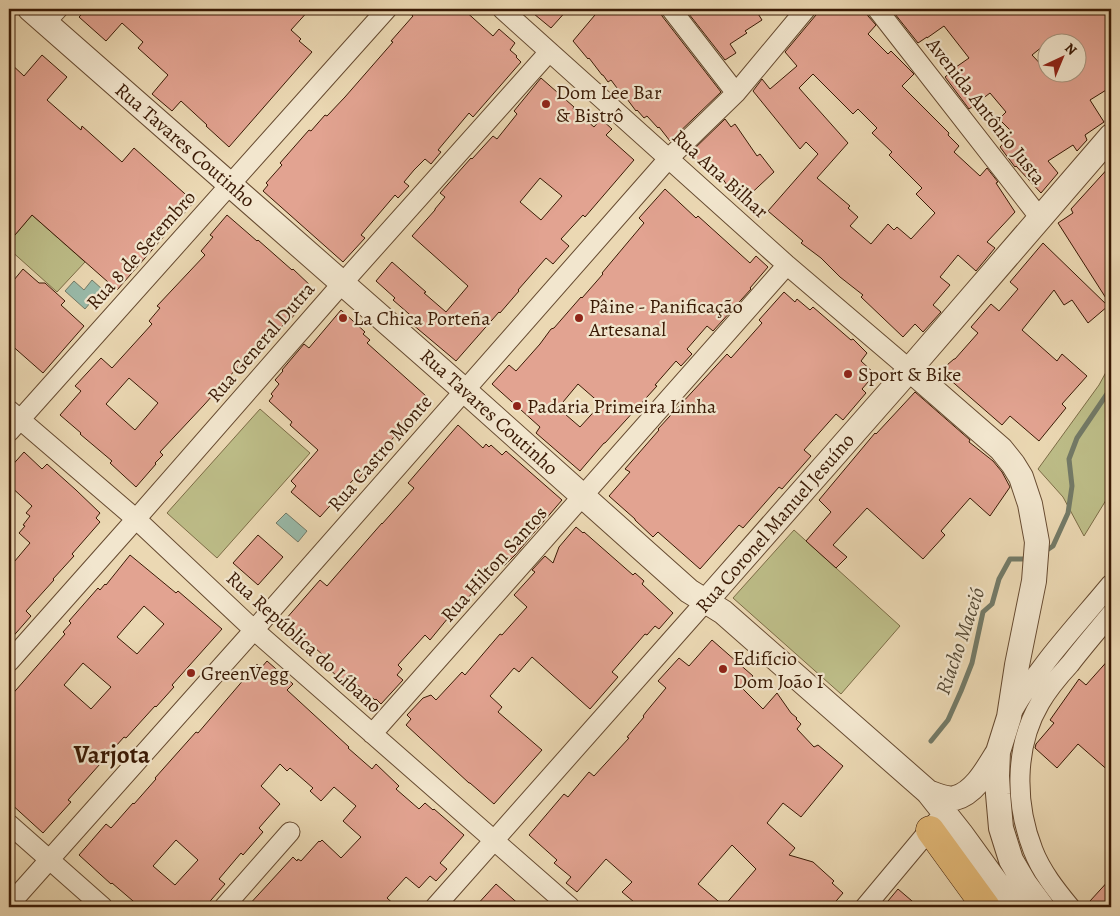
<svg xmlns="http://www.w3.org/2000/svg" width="1120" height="916" viewBox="0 0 1120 916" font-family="Alegreya,serif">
	<rect width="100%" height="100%" fill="#ebd8b3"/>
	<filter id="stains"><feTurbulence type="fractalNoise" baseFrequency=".004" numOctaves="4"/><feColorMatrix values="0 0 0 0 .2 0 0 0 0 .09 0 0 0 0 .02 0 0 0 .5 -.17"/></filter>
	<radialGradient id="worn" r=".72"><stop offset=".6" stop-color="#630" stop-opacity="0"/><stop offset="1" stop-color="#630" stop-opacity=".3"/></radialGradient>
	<path fill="#bdbd88" stroke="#7c6c46" d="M32 215 85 262 57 292 9 249V242Z
		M1111 363V492L1084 536 1063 497 1038 469 1099 385Z
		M260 409 310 453 217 558 167 513Z
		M794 530 900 626 841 694 733 598Z"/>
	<path fill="#99baa9" stroke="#737a67" d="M92 280 102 289 85 309 65 291 74 281 84 290Z
		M286 513 307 531 298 542 276 523Z"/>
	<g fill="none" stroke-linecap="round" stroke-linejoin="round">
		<path stroke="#737a67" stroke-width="5" d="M1044 552 1053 546 1068 513 1072 486 1069 459 1077 438 1111 388
			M931 741 948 720 961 691 972 663 983 612 992 604 999 579 1010 559H1031"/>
	</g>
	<path fill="#e2a391" stroke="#3a1a05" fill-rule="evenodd" d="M87 9H310L291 30 301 39 299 41 312 52 229 147 206 126 207 125 181 101 172 111 152 94 168 75 138 48 143 42 122 23 106 41 79 17Z
		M405 9H463L493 36 499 29 515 43 510 50 517 56 516 57 521 62 473 117 469 113 438 150 441 152 431 164 425 159 414 170 404 182 409 186 398 198 395 195 361 235 365 238 343 262 263 191 268 185 266 183 282 165 280 163 309 130 311 131 325 115 327 116 345 97 393 42 391 41 413 16Z
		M528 9H568L551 28Z
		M600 9H660L662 16 721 92 670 141 659 127 658 128 647 116 644 118 637 110 636 111 621 91 620 92 611 80 608 82 603 75H602L589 58 588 59 573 41Z
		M685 9H755L762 20 745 31 747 33 730 44 736 53 725 60Z
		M821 9H866L868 16 876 25 868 34 888 54 891 51 914 74 902 86 949 133 948 135 959 146 954 152 980 176 987 168 998 182 996 183 1015 212 987 242 995 248 976 271 958 255 940 277 950 285 933 305 941 312 923 332 915 324 903 337 861 297 863 295 840 277 821 258 801 243 803 241 768 211 818 154 806 142 800 149 753 91 762 79 770 89 797 66 785 52ZM813 74 853 114 858 109 877 128 872 133 892 152 889 155 922 188 916 194 935 213 911 239 897 227 894 230 888 224 871 244 850 226 858 217 848 208 850 206 817 178 848 143 799 88Z
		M891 9H1111V87L1090 100 1104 122 1085 135 1087 140 1077 151 1073 145 1048 161 1058 173 1041 193 1016 166 1015 167 1000 147 1013 133 999 119 1006 112 990 93 969 109 945 77 950 73 949 72 969 58 944 26 927 38V37L918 43ZM1048 42H1078V72H1048L1032 55Z
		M42 55 67 77 47 100 81 130 82 126 122 162 134 148 194 202 117 290 32 215 9 242V62L24 76Z
		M541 78 574 107 573 109 594 127 601 119 612 129 606 135 634 160 585 217 583 215 561 239 569 246 553 264 546 258 518 290 519 291 500 313 499 312 456 361 412 324 416 320 393 300 395 298 376 281 392 262 426 292 424 293 446 312 468 286 412 236 435 210V209L445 197 440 193 471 158 472 159 493 136 497 139 517 114 514 111ZM540 178 562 196 541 220 520 202Z
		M725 119 731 127 735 124 757 156 760 154 774 172 743 201 729 188 709 159 701 165 691 152Z
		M1111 165V306L1058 223 1073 213 1071 209Z
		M665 189 696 218 698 216 750 263 756 256 768 267 750 288 751 289 713 331 707 326 687 349 692 354 681 366 676 361 655 385 657 386 605 443H604L580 471 536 433 540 427 492 384 509 365 516 371 540 344 551 329 554 328 581 297 582 298 603 274 602 273 644 223 639 218ZM578 384 601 404 580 427 558 408Z
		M227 215 257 241 258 240 292 270 293 269 313 288 297 306 300 308 285 326 283 325 271 339 268 337 248 361 245 359 204 405 160 452 163 455 155 463 156 464 136 487 110 463 112 461 80 434 81 433 60 415 81 391 75 386 101 358 112 368 152 324 149 321 160 308 157 306 205 255 201 251 213 237 210 235ZM129 378 158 403 135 430 106 404Z
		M1043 243 1108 306 1088 323 1072 300 1064 305 1054 290 1022 330 1057 361 1062 354 1087 376 1062 404 1066 408 1039 441 1010 416 1002 425 940 371 954 359H955L978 333 971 327 991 304 999 311 1018 289 1010 282Z
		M23 269 39 283H45L65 301 61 305 84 326 43 373 9 343V286Z
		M784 292 795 302 797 299 810 310 813 307 851 340 853 339 867 353 861 361 875 374 862 389 866 393 843 420 836 414 804 450 811 456 782 489 779 487 743 528 739 525 700 569 658 532 653 537 635 520V519L609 496 630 472 625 469 659 430 658 429 727 354 731 358 762 323 759 320Z
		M341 310 365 332 363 334 370 340 367 343 426 396 418 405 420 407 355 482 353 480 320 517 291 492 296 486 291 481 318 450 290 425 292 422 269 401 273 396 271 394 279 384 275 380 283 371 282 370 304 344 309 348Z
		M915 392 970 440 969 442 993 461 1002 472 1010 487 990 516 970 498 941 531 945 535 923 559 867 508 833 545 847 557 836 568 806 541 831 512 819 500 875 433 876 434Z
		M458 425 483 448 486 444 489 447 491 445 502 455 506 451 562 500 515 555 504 566 499 562 449 620 448 618 430 640 425 635 398 665 402 669 397 675 403 680 381 704 376 699 375 700 356 684 351 689 327 667 331 662 307 641 303 646 286 630 291 625 285 620 320 580 327 586 382 523V524L414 488 408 483Z
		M24 452 42 469 47 464 76 490 100 513 96 518 100 522 72 554 74 556 53 579 54 580 26 611 31 616 9 641V568L30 543 19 533 25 526 23 525 30 516 26 513 32 506 9 485V469Z
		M576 527 583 533 584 532 633 575 635 573 644 581 642 584 673 613 659 629 655 626 647 635 645 634 612 672 618 677 590 709 532 657 519 672 514 668 490 696 502 707 498 712 542 750 494 804 470 783H469L406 725 411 719 407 715 423 698 431 695 436 700 462 672 465 675 500 634 502 635 527 607 514 595 535 572 532 570 545 556 553 563 559 547Z
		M258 535 283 557 258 585 233 563Z
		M130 555 176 593 178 591 222 629 172 685 174 687 156 707 155 706 126 738 124 737 68 800 71 802 43 833 9 802V698L65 634 63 632 71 623 69 621 98 588 100 590 105 584 106 585ZM144 606 164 624 137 654 117 637ZM83 663 111 687 91 709 64 685Z
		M712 640 753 676 742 688 763 709 777 693 791 713 797 718 796 719 801 724 797 729 814 747 818 745 843 766 801 817 783 803 767 823 795 848 789 855 813 862 834 881 832 883 843 893 831 907H640L622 892 632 882 606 859 577 892 566 883 571 877 554 863 557 860 529 835 564 794 568 797 589 772 594 776 629 738 627 737 644 717 643 716 646 712 666 688 658 681 679 658 689 666ZM732 845 756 869 724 906 698 884Z
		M1111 657V773L1078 744 1057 768 1035 748 1036 744 1054 723 1050 720 1079 679 1086 685Z
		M267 661 293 684 287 690 349 747 348 748 372 769 376 764 399 786 396 789 419 809 425 803 433 810 434 809 464 835 440 863 447 869 436 881 430 876 419 888 406 877 387 898 397 907H247L293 857 297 861 298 859 301 861 319 841 320 842 322 840 341 858 361 837 343 821 356 806 334 787 321 801 310 791 313 788 290 768 287 771 280 764 261 786 280 804 259 828 263 832 243 855 241 853 219 879 225 884 205 907H140L112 883 111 884 79 855 106 824 111 828 133 803 134 804 156 779 155 778 196 732 198 733 257 664 261 668ZM176 840 198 860 175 885 153 866Z
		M1111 878V907H1098L1090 901Z
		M496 884 522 907H475Z
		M898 889 919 907H883Z"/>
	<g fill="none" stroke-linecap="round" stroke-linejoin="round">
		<defs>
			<path id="service" d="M49 25 64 9"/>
			<path id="minor" d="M502 9 787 265 909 369
				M671 9 736 93
				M877 9 1040 218
				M9 410 136 519 254 630 570 907
				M9 432 387 9
				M9 662 136 519 332 295 549 52
				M1012 712C1039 665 1077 625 1111 584
				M372 734 787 265
				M9 824 103 907
				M9 905 254 630 669 158 736 93 806 9
				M224 907 290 832
				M435 907 706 601
				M865 907 936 822
				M1070 907C1056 890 1041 871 1033 850 1015 804 1014 747 1040 703 1048 689 1059 676 1070 664 1083 647 1097 631 1111 614"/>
			<path id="tertiary" d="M30 9 464 390 689 591 723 612 928 792 962 835 1014 907
				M909 369 1001 449 1013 464 1021 477 1030 504 1037 542 1034 581 1017 665 1009 717 998 752 997 776 998 794 1001 828 1011 860 1025 884 1042 907
				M706 601 903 377 1111 136
				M928 792C936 795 946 800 955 798 975 793 988 768 998 752"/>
			<path id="trunk" d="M930 830 986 907"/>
		</defs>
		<use href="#service" stroke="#664a30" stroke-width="12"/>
		<use href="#minor" stroke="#664a30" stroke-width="21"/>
		<use href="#tertiary" stroke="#664a30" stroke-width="26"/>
		<use href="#trunk" stroke="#3a1a05" stroke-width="29"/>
		<use href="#service" stroke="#f2e6ce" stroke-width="10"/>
		<use href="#minor" stroke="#f2e6ce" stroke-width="19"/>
		<use href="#tertiary" stroke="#f2e6ce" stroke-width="24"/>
		<use href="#trunk" stroke="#e6bc7a" stroke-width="28"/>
	</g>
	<g fill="#8f2418" stroke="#f2e6ce" stroke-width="2">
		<circle cx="546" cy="104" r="5"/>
		<circle cx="343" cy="318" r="5"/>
		<circle cx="579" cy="318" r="5"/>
		<circle cx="848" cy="374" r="5"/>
		<circle cx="517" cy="406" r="5"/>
		<circle cx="723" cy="669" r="5"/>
		<circle cx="191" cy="673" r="5"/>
	</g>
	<g text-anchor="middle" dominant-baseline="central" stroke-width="4.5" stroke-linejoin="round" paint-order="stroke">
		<g font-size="20" fill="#3a1a05" stroke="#f2e6ce" text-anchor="start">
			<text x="556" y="92">Dom Lee Bar<tspan x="556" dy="23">&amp; Bistrô</tspan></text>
			<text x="589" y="306">Pâine - Panificação<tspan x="589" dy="23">Artesanal</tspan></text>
			<text x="353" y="318">La Chica Porteña</text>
			<text x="858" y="374">Sport &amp; Bike</text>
			<text x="527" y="406">Padaria Primeira Linha</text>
			<text x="733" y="658">Edifício<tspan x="733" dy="23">Dom João I</tspan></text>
			<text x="201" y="673">GreenVegg</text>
		</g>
		<g font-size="20" fill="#3a1a05" stroke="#f2e6ce">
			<text transform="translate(986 111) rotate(52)">Avenida Antônio Justa</text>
			<text transform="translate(185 145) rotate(41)">Rua Tavares Coutinho</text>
			<text transform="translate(720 174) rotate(42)">Rua Ana Bilhar</text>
			<text transform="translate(141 250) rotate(-48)">Rua 8 de Setembro</text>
			<text transform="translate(261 342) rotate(-49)">Rua General Dutra</text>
			<text transform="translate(489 412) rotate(42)">Rua Tavares Coutinho</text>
			<text transform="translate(380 453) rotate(-49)">Rua Castro Monte</text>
			<text transform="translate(775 523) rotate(-49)">Rua Coronel Manuel Jesuíno</text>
			<text transform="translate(494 564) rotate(-48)">Rua Hilton Santos</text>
			<text transform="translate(304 642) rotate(42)">Rua República do Líbano</text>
		</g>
		<g font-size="21" font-style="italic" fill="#564a36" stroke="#f2e6ce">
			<text transform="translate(960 641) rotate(-71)">Riacho Maceió</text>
		</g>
		<g font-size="25" font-weight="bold" fill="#3a1a05" stroke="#f2e6ce">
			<text x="112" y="755">Varjota</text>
		</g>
	</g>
	<rect width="1120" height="916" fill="none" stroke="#ebd8b3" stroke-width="30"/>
	<rect x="10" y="10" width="1100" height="896" fill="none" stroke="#3a1a05" stroke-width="2.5"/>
	<rect x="15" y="15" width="1090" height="886" fill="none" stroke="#3a1a05"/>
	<g transform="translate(1062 58) rotate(44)"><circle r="24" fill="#f2e6ce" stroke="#a8947e"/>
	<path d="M0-4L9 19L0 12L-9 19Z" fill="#8f2418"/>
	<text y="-8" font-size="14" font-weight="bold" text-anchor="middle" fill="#3a1a05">N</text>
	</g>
	<rect width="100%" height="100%" filter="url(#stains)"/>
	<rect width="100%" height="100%" fill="url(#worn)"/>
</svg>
